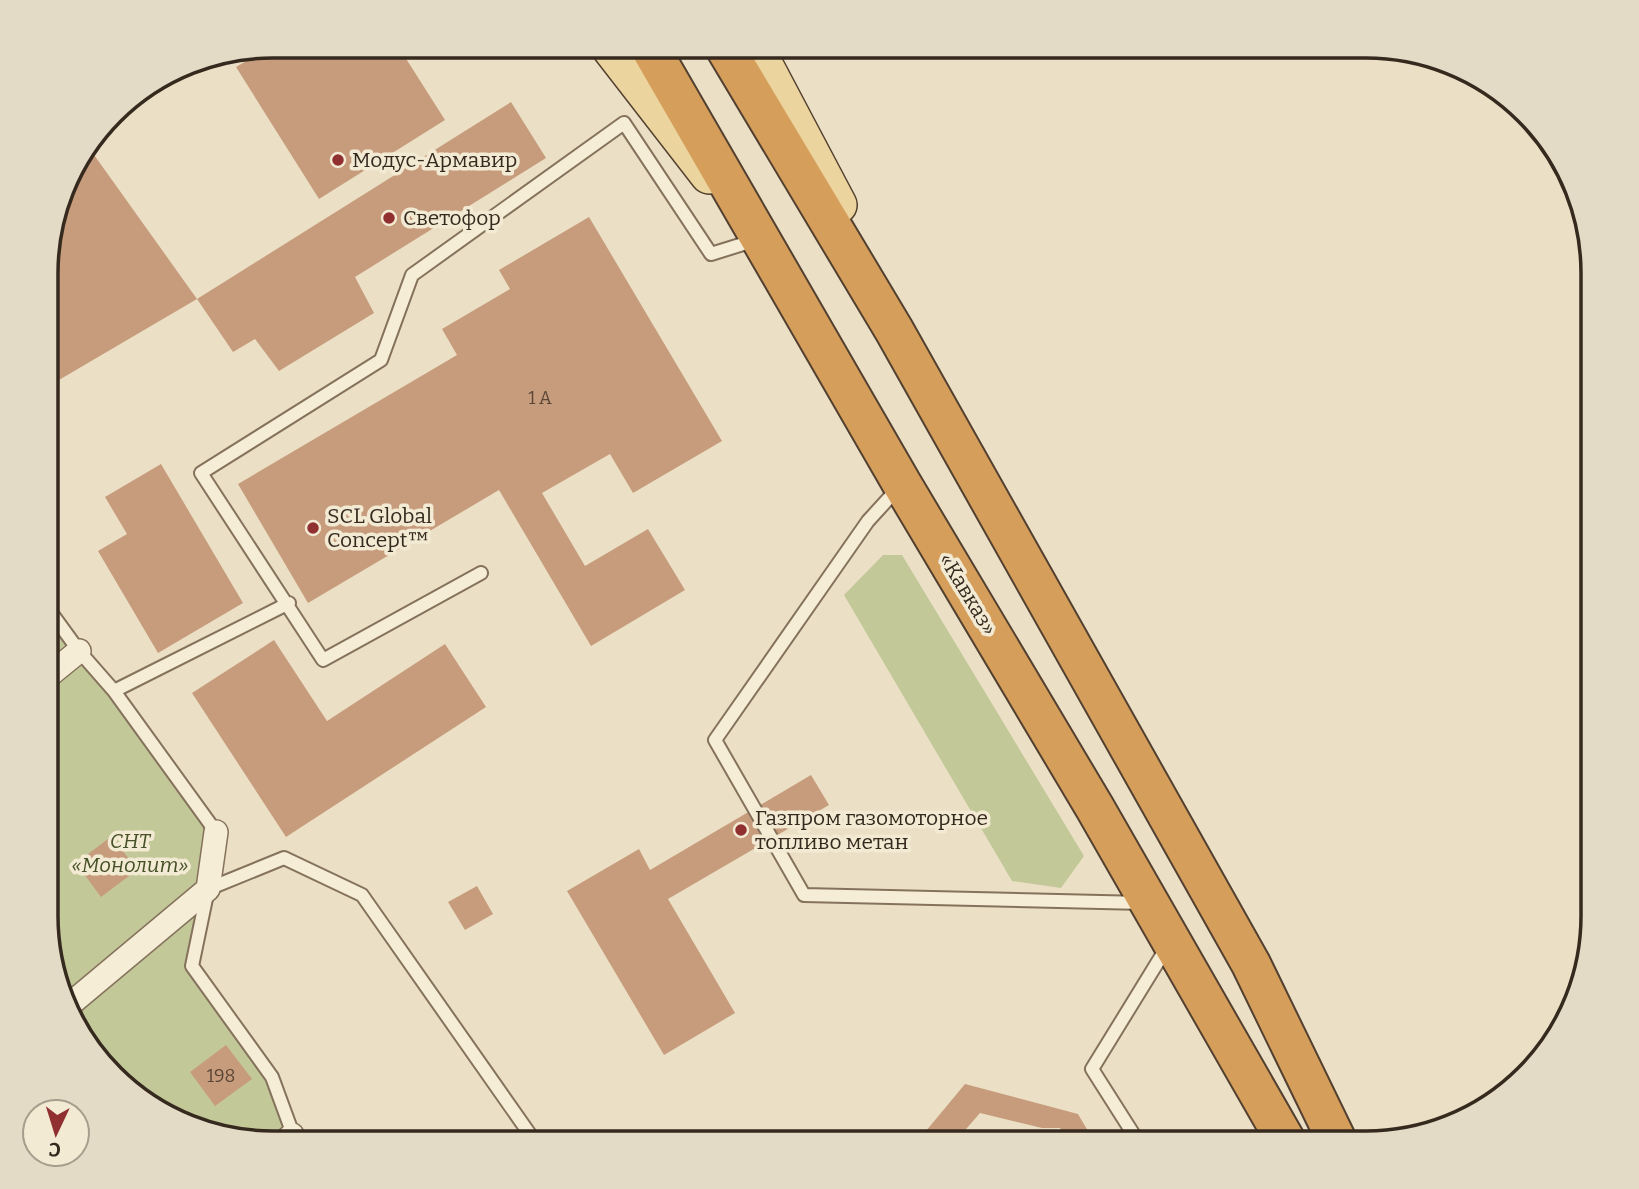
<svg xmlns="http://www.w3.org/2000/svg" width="1639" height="1189" viewBox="0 0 1639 1189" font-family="Bitter,serif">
	<rect width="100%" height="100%" fill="#ebe0c5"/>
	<path fill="#c3c899" d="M883 555H902L1084 856 1061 888 1012 881 844 595Z
		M47 607 216 832 192 966 272 1077 298 1143H258L186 1126 134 1096 76 1030 47 946Z"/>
	<path fill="#c79c7d" d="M272 46H398L445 120 319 199 236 67Z
		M511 102 546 158 355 277 374 313 279 371 255 339 233 352 197 299Z
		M87 145 197 299 47 387 48 242 76 159Z
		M589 217 722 441 633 493 610 454 542 493 585 566 648 529 685 590 591 646 499 490 308 603 238 484 457 355 442 329 510 289 499 270Z
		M161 464 243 603 158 653 98 551 127 534 105 497Z
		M274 640 327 721 445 644 486 707 286 837 192 693Z
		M811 775 829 805 668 899 735 1013 664 1055 567 891 639 849 650 870Z
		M112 836 137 870 101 897 76 863Z
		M477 886 493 914 465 930 448 902Z
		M226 1045 252 1079 215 1106 190 1072Z
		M965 1084 1078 1114 1095 1143H1069L1060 1128H1042L980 1113 954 1143H916Z"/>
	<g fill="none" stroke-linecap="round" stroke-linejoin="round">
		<defs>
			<path id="lane" d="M900 486 868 521 715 740 804 895 1143 903
				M481 573 323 660 201 473 381 360 412 275 624 123 711 254 756 240
				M47 607 79 651 114 691 216 832
				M114 691 289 603
				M294 1137 272 1077 192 966 208 889 284 858 362 895 536 1143
				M1139 1143 1092 1069 1167 947"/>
			<path id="street" d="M47 677 79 651
				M68 1006 208 889 216 832
				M283 1143 292 1135"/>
			<path id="primary" d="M609 46 709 175
				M754 46 838 205"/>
			<path id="highway" d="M649 46 902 484 1095 808 1287 1143
				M724 46 894 330 1251 964 1338 1143"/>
		</defs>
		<use href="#lane" stroke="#85725c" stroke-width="16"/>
		<use href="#street" stroke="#85725c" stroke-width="26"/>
		<use href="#primary" stroke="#534030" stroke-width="40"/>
		<use href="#highway" stroke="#534030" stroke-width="42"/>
		<use href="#lane" stroke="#f6edd7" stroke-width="12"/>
		<use href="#street" stroke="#f6edd7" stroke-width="23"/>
		<use href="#primary" stroke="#ecd49f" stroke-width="37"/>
		<use href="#highway" stroke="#d59f5b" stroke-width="38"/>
	</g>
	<g fill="#903031" stroke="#f3ead4" stroke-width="2.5">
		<circle cx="338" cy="160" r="7"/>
		<circle cx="389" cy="218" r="7"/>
		<circle cx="313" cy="528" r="7"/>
		<circle cx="741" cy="830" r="7"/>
	</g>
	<g text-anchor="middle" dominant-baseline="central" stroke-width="7" stroke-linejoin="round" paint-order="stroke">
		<g font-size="18" fill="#5a4636">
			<text x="540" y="398">1 А</text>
			<text x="221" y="1076">198</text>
		</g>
		<g font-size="21" fill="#362a1f" stroke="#f3ead4" text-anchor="start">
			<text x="352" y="160">Модус-Армавир</text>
			<text x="403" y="218">Светофор</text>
			<text x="327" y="516">SCL Global<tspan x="327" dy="24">Concept™</tspan></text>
			<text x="755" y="818">Газпром газомоторное<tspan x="755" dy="24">топливо метан</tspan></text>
		</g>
		<g font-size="21" fill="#362a1f" stroke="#f3ead4">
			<text transform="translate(968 594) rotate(59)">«Кавказ»</text>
		</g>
		<g font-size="21" font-style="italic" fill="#465127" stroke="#f3ead4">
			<text x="130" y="841">СНТ<tspan x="130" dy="24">«Монолит»</tspan></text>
		</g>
	</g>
	<path d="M0 0H1639V1189H0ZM273 58H1366A215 215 0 0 1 1581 273V916A215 215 0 0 1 1366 1131H273A215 215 0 0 1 58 916V273A215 215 0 0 1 273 58Z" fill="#e4dbc6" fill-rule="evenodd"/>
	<path fill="none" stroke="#362a1f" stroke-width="3.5" d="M273 58H1366A215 215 0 0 1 1581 273V916A215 215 0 0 1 1366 1131H273A215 215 0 0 1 58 916V273A215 215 0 0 1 273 58Z"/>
	<g transform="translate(56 1133) rotate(184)"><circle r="33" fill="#f3ead4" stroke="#a79d8c" stroke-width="2"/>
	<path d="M0-5L12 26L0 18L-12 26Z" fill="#903031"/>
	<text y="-10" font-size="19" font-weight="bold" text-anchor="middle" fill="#362a1f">С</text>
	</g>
</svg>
